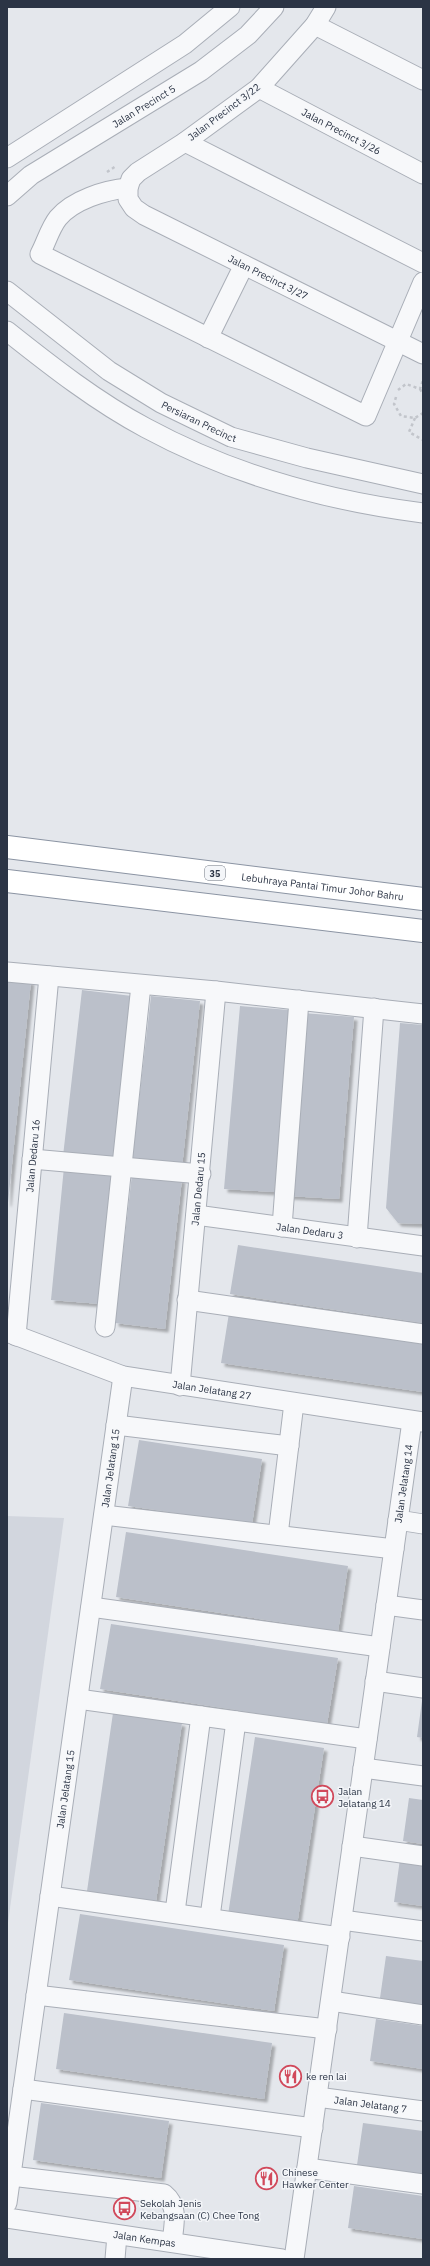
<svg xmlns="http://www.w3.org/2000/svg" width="430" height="2266" viewBox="0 0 430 2266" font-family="'IBM Plex Sans',sans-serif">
	<defs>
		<filter id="shadow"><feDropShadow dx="3.5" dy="3.5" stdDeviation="1" flood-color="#0004"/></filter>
	</defs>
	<rect width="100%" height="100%" fill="#e4e7ec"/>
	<path fill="#d2d6de" d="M7 1516 64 1518 7 1930Z"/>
	<path fill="#bbc0ca" filter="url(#shadow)" d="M7 979 31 981 8 1203H7Z
		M82 990 132 996 113 1162 63 1156Z
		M151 996 200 1001 182 1167 132 1162Z
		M240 1006 289 1010 274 1192 224 1189Z
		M303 1013 354 1017 339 1199 288 1196Z
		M400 1023 423 1025V1224L398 1223 386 1208Z
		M64 1167 114 1172 101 1304 51 1300Z
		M132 1174 182 1179 165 1329 115 1323Z
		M238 1245 423 1273V1323L230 1294Z
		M229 1313 423 1342V1392L221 1363Z
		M139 1440 262 1459 252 1524 128 1506Z
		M126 1532 348 1566 338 1631 116 1597Z
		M111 1624 338 1658 327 1724 100 1689Z
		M422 1701H423V1738L417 1737Z
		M113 1713 182 1723 156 1901 87 1891Z
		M255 1737 324 1748 297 1925 228 1915Z
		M409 1798 423 1800V1844L403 1841Z
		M400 1859 423 1863V1906L394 1902Z
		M80 1914 284 1945 274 2011 69 1980Z
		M386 1956 423 1961V2005L380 1998Z
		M64 2013 272 2043 264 2099 56 2069Z
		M376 2019 423 2026V2069L370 2061Z
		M41 2103 169 2121 161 2178 33 2160Z
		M363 2123 423 2131V2175L357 2165Z
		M354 2186 423 2196V2239L348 2228Z"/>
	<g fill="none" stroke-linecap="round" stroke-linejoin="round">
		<defs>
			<g id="minor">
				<path id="s1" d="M326 7 315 25 259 88 185 142 138 172 131 179 128 188V199L134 208 144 215 423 354"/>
				<path d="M315 25 423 80"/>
				<path id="s2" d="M259 88 423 174"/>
				<path d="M185 142 423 263"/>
				<path d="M7 158 185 44 230 7"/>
				<path d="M128 188C105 190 73 200 58 218 50 228 46 243 40 254L366 416 423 282"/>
				<path id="s3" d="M7 196 31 175 201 71 248 35 274 7"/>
				<path id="s4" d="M7 291 109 371 161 403 231 437 307 458 423 484"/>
				<path d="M7 331C51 366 97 402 146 428 231 474 328 501 423 513"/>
				<path d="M208 338 244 265"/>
				<path d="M7 972 216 991 423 1014"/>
				<path d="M32 1159 201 1174"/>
				<path id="s5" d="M196 1215 423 1246"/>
				<path d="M282 1227 299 1000"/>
				<path d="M357 1238 374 1008"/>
				<path d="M187 1300 423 1334"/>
				<path d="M105 1327 141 985"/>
				<path id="s6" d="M7 1332 123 1376 423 1422"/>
				<path id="s7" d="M16 1336 49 976"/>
				<path id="s8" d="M180 1386 216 991"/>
				<path d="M116 1425 289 1446"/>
				<path d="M104 1515 394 1549"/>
				<path d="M398 1520 423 1524"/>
				<path d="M278 1535 294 1403"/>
				<path d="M386 1605 423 1610"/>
				<path d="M91 1607 380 1647"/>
				<path d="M375 1681 423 1688"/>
				<path d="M78 1699 367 1739"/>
				<path d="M363 1768 423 1776"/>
				<path d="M352 1846 423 1856"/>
				<path d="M50 1896 340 1937"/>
				<path d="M175 1912 201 1716"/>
				<path d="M210 1917 236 1721"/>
				<path d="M342 1920 423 1931"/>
				<path d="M36 1995 327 2029"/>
				<path d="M331 2001 423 2015"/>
				<path d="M23 2089 313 2128"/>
				<path id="s9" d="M317 2097 423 2111"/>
				<path d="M307 2168 423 2184"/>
				<path d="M11 2176 164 2194C179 2206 174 2224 172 2242"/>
				<path id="s10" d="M7 2203 123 1376"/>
				<path id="s11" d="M7 2218 282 2259"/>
				<path d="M115 2259 117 2235"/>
				<path id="s12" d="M294 2259 412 1421"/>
			</g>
			<g id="highway">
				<path id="s13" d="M7 847 423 899"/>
				<path d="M7 881 423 931"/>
			</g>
		</defs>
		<use href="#minor" stroke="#a9aeb7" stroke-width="21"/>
		<use href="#highway" stroke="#8b94a3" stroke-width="24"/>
		<path stroke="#c2c5cb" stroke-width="2.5" stroke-dasharray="3 3" stroke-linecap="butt" d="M107 172 116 166
			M420 389 423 394
			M398 390 406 384 420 389 423 380
			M396 397 394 404 401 416 415 418 423 413
			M415 418 409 432 423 440"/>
		<use href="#minor" stroke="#f7f8fa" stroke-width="19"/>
		<use href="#highway" stroke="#fff" stroke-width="22"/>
	</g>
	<defs>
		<symbol id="bus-ring" viewBox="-11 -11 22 22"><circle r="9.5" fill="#f4f6f9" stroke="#d1495b" stroke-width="1.5"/><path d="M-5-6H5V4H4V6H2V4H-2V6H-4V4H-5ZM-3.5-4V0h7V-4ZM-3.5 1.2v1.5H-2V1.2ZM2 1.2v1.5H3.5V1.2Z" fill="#d1495b"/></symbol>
		<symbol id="restaurant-ring" viewBox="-11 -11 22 22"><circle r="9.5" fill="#f4f6f9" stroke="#d1495b" stroke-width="1.5"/><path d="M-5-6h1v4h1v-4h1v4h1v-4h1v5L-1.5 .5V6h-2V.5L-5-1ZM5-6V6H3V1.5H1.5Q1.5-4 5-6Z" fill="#d1495b"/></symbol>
	</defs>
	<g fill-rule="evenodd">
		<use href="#bus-ring" x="310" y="1784" width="25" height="25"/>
		<use href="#restaurant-ring" x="278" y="2064" width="25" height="25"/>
		<use href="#restaurant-ring" x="254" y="2166" width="25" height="25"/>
		<use href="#bus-ring" x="112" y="2196" width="25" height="25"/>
	</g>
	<g text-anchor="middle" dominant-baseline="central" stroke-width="3" stroke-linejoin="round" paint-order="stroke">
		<rect fill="#f4f6f9" stroke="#676e7b" stroke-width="1" x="205" y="866" width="20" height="14" rx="3"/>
		<g font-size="9" font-weight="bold" fill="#2b3445">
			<text x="215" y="873">35</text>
		</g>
		<g font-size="10" fill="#2b3445" stroke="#f4f6f9">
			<text stroke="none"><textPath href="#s3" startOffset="164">Jalan Precinct 5</textPath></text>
			<text transform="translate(224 112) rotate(-37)">Jalan Precinct 3/22</text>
			<text stroke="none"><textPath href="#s2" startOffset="93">Jalan Precinct 3/26</textPath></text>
			<text stroke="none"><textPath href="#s1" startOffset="445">Jalan Precinct 3/27</textPath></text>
			<text stroke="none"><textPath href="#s4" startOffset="233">Persiaran Precinct</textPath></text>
			<text stroke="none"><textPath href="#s13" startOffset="318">Lebuhraya Pantai Timur Johor Bahru</textPath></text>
			<text stroke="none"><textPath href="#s7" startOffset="181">Jalan Dedaru 16</textPath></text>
			<text stroke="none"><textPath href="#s8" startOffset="198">Jalan Dedaru 15</textPath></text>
			<text stroke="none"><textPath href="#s5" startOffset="115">Jalan Dedaru 3</textPath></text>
			<text stroke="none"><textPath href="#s6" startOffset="214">Jalan Jelatang 27</textPath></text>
			<text stroke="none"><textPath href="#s10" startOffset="742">Jalan Jelatang 15</textPath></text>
			<text stroke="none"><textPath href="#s12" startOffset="783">Jalan Jelatang 14</textPath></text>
			<text stroke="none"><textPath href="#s10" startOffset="418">Jalan Jelatang 15</textPath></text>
			<text stroke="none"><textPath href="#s9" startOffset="54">Jalan Jelatang 7</textPath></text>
			<text stroke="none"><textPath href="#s11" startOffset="139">Jalan Kempas</textPath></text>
		</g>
		<g font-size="10" fill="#2b3445" stroke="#f4f6f9" text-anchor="start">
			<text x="338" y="1791">Jalan<tspan x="338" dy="12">Jelatang 14</tspan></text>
			<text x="306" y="2076">ke ren lai</text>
			<text x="282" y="2172">Chinese<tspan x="282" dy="12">Hawker Center</tspan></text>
			<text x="140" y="2203">Sekolah Jenis<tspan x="140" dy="12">Kebangsaan (C) Chee Tong</tspan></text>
		</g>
	</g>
	<rect width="430" height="2266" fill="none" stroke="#2b3445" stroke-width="16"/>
</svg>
